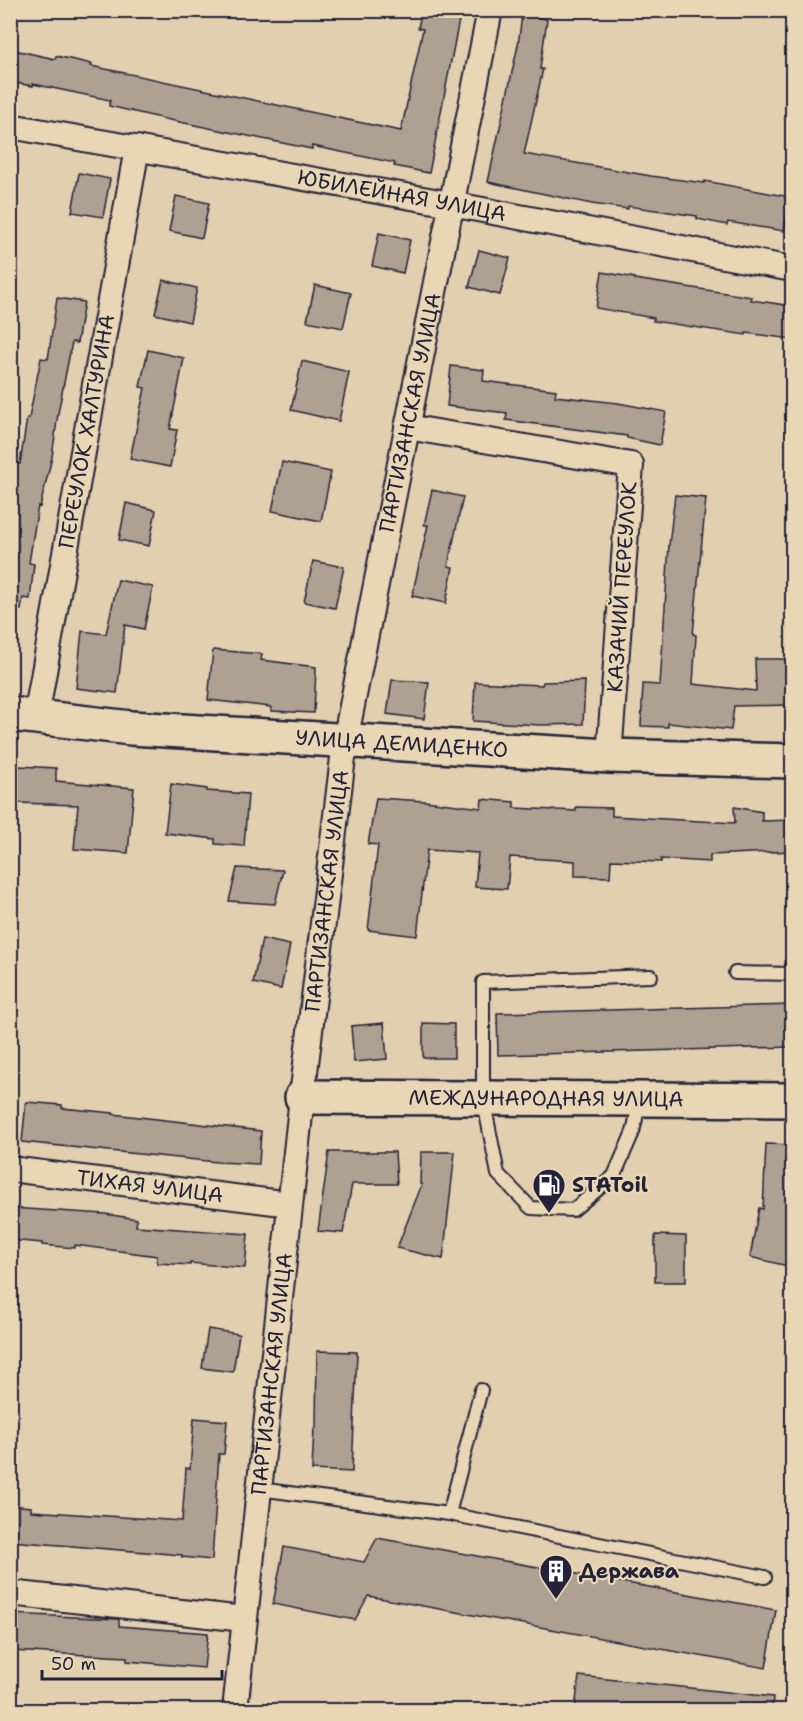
<svg xmlns="http://www.w3.org/2000/svg" width="803" height="1721" viewBox="0 0 803 1721" font-family="'Shantell Sans',sans-serif">
	<rect width="100%" height="100%" fill="#e1cfaf"/>
	<filter id="ink" filterUnits="userSpaceOnUse"><feTurbulence type="fractalNoise" baseFrequency=".0167" numOctaves="2"/><feDisplacementMap in="SourceGraphic" scale="12" xChannelSelector="R" yChannelSelector="G"/><feConvolveMatrix kernelMatrix="1 2 1 2 8 2 1 2 1" color-interpolation-filters="sRGB"/></filter>
	<g filter="url(#ink)">
		<path fill="#afa191" stroke="#22223b" stroke-width="1.5" d="M422 10H461L429 173 394 166 395 163 312 146V149L165 119 109 106 110 100 33 84V86L10 82V49L55 59 56 56 92 64 91 66 401 131 423 29 418 28Z
			M522 15 547 19 540 69H543L524 154 651 176 704 183 705 181 790 197 784 231 728 222 727 225 697 219V216L628 206V209L592 204 488 182 518 45Z
			M79 173 110 179 103 217 72 212Z
			M176 196 209 203 202 238 169 231Z
			M379 233 410 240 403 273 372 266Z
			M479 250 510 258 500 295 469 287Z
			M602 272 635 278V279L752 297 751 300 792 306V339L746 333V335L653 321 654 318 596 308Z
			M163 280 197 288 190 322 155 314Z
			M315 285 351 293 343 328 307 321Z
			M57 298 84 302 77 343 72 342 58 413 52 457 40 507 38 506 29 563 34 564 30 599 23 598 21 610 10 609V483L15 463 20 464 27 418H29L41 358 48 359Z
			M148 350 184 358 170 429 177 430 170 467 130 459 145 388 140 387Z
			M302 361 349 372 339 421 291 410Z
			M451 366 484 370 483 381 556 390 555 396 618 403 666 412 660 445 627 438V436L506 420 507 413 447 406Z
			M282 462 331 472 321 521 272 511Z
			M432 490 463 497 448 566 453 567 446 603 412 596 428 525H424Z
			M675 495 706 498 693 634 696 635 693 684 756 691 755 659H792V705L734 706 731 730 668 723V727L641 726 643 684 660 685 669 545Z
			M126 503 156 510 149 546 119 540Z
			M313 561 344 567 335 608 304 602Z
			M118 580 153 587 144 629 125 625 117 693 76 688 82 631 106 634Z
			M213 650 262 654 261 660 316 667 314 713 271 711V707L208 700Z
			M392 680 429 682 424 719 387 714Z
			M585 681 583 724 540 725 473 721 475 682 542 685 543 682Z
			M18 766 56 768V781L134 788 128 853 74 849 78 805 17 803Z
			M171 784 207 789V791L248 794 244 846 215 844V839L165 833Z
			M376 798 425 801 481 808 482 799 514 802V808L576 811V807L612 808V816L735 823 734 807 762 812V821L792 820V851L710 855V862L661 859V862L611 860 610 877 575 876V861L510 857 507 889 475 887 478 853 427 850 417 936 368 930 378 845 368 844Z
			M237 868 283 870 275 904 229 901Z
			M262 939 290 945 281 989 253 983Z
			M792 1005V1047L498 1055 497 1013Z
			M384 1023 387 1059 354 1062 351 1026Z
			M423 1023 454 1024V1058H423Z
			M26 1102 62 1105V1108L113 1113V1114L261 1131 259 1164 217 1162 22 1142Z
			M766 1144 792 1145V1267L750 1257 759 1208 763 1209Z
			M329 1152H395L397 1184H352L343 1233 318 1231Z
			M421 1152H455L443 1259 397 1248 422 1184H420Z
			M10 1208 105 1214 137 1219 136 1226 248 1234 245 1268 190 1263V1265L157 1263V1256L75 1245V1248L42 1245V1243L10 1240Z
			M655 1235 686 1236V1282H655Z
			M208 1329 239 1334 233 1372 202 1368Z
			M317 1351 357 1352 352 1472 312 1470 314 1428H316Z
			M194 1418 227 1421 224 1454H219L212 1560 182 1557V1555L10 1541V1505L31 1507V1511L182 1521 186 1468 190 1469Z
			M377 1538 776 1610 766 1668 368 1596 355 1620 273 1604 284 1547 364 1562Z
			M10 1614 118 1619H119V1626L208 1633 204 1668 127 1661V1657L10 1651Z
			M579 1676 773 1697 772 1710H575Z"/>
		<g fill="none" stroke-linecap="round" stroke-linejoin="round">
			<defs>
				<path id="lane" d="M735 973 792 974
					M640 1100 633 1132 614 1176 573 1210 531 1208 498 1174 483 1098V982L651 976
					M259 1489 449 1514 765 1577
					M449 1514 481 1390"/>
				<g id="street">
					<path id="s1" d="M10 126 451 204 792 269"/>
					<path d="M407 427 631 465 609 756"/>
					<path id="s2" d="M36 717 137 148"/>
					<path id="s3" d="M10 1169 290 1204"/>
					<path d="M10 1593 244 1619"/>
					<path id="s4" d="M235 1710 302 1097 345 741 490 10"/>
				</g>
				<g id="secondary">
					<path id="s5" d="M10 714 131 728 609 756 792 761"/>
					<path id="s6" d="M302 1097 792 1100"/>
				</g>
			</defs>
			<use href="#lane" stroke="#22223b" stroke-width="16"/>
			<use href="#street" stroke="#22223b" stroke-width="28"/>
			<use href="#secondary" stroke="#22223b" stroke-width="38"/>
			<use href="#lane" stroke="#e9d6b4" stroke-width="12"/>
			<use href="#street" stroke="#e9d6b4" stroke-width="24"/>
			<use href="#secondary" stroke="#e9d6b4" stroke-width="33"/>
		</g>
	</g>
	<defs>
		<symbol id="fuel-pin" viewBox="-11 -11 22 30"><path d="M0 17L-7.5 6A9.5 9.5 0 1 1 7.5 6Z" fill="#22223b" stroke="#e9d6b4"/><path d="M-5.5-6h7V0h2V4h1.3V-2.5L3-4.5l.8-.8L6-3V5H2.5V1h-1V6h-7ZM-4.2-4.7v3.2H.2V-4.7Z" fill="#fff"/></symbol>
		<symbol id="building-pin" viewBox="-11 -11 22 30"><path d="M0 17L-7.5 6A9.5 9.5 0 1 1 7.5 6Z" fill="#22223b" stroke="#e9d6b4"/><path d="M-4-6H4V6H1V3H-1V6H-4ZM-2.5-4.3h1.7v1.8h-1.7ZM.8-4.3h1.7v1.8H.8ZM-2.5-1h1.7V.8h-1.7ZM.8-1h1.7V.8H.8Z" fill="#fff"/></symbol>
	</defs>
	<g fill-rule="evenodd">
		<use href="#fuel-pin" x="530" y="1166" width="38" height="52"/>
		<use href="#building-pin" x="537" y="1552" width="38" height="52"/>
	</g>
	<g text-anchor="middle" dominant-baseline="central" stroke-width="4.5" stroke-linejoin="round" paint-order="stroke">
		<g font-size="21" fill="#22223b" stroke="#e9d6b4">
			<text stroke="none"><textPath href="#s1" startOffset="398">ЮБИЛЕЙНАЯ УЛИЦА</textPath></text>
			<text stroke="none"><textPath href="#s4" startOffset="1310">ПАРТИЗАНСКАЯ УЛИЦА</textPath></text>
			<text stroke="none"><textPath href="#s2" startOffset="290">ПЕРЕУЛОК ХАЛТУРИНА</textPath></text>
			<text transform="translate(622 587) rotate(-86)">КАЗАЧИЙ ПЕРЕУЛОК</text>
			<text stroke="none"><textPath href="#s5" startOffset="393">УЛИЦА ДЕМИДЕНКО</textPath></text>
			<text stroke="none"><textPath href="#s4" startOffset="824">ПАРТИЗАНСКАЯ УЛИЦА</textPath></text>
			<text stroke="none"><textPath href="#s6" startOffset="244">МЕЖДУНАРОДНАЯ УЛИЦА</textPath></text>
			<text stroke="none"><textPath href="#s3" startOffset="141">ТИХАЯ УЛИЦА</textPath></text>
			<text stroke="none"><textPath href="#s4" startOffset="338">ПАРТИЗАНСКАЯ УЛИЦА</textPath></text>
		</g>
		<g font-size="21" font-weight="bold" fill="#22223b" stroke="#e9d6b4" text-anchor="start">
			<text x="572" y="1185">STAToil</text>
			<text x="579" y="1571">Держава</text>
		</g>
	</g>
	<rect width="803" height="1721" fill="none" stroke="#e9d6b4" stroke-width="36"/>
	<rect x="18" y="18" width="767" height="1685" fill="none" stroke="#22223b" stroke-width="2" filter="url(#ink)"/>
	<path d="M42 1670v9h180v-9" fill="none" stroke="#22223b" stroke-width="3"/>
	<text x="51" y="1670" font-size="18" fill="#22223b" stroke="#e9d6b4" stroke-width="4.5" paint-order="stroke">50 m</text>
</svg>
